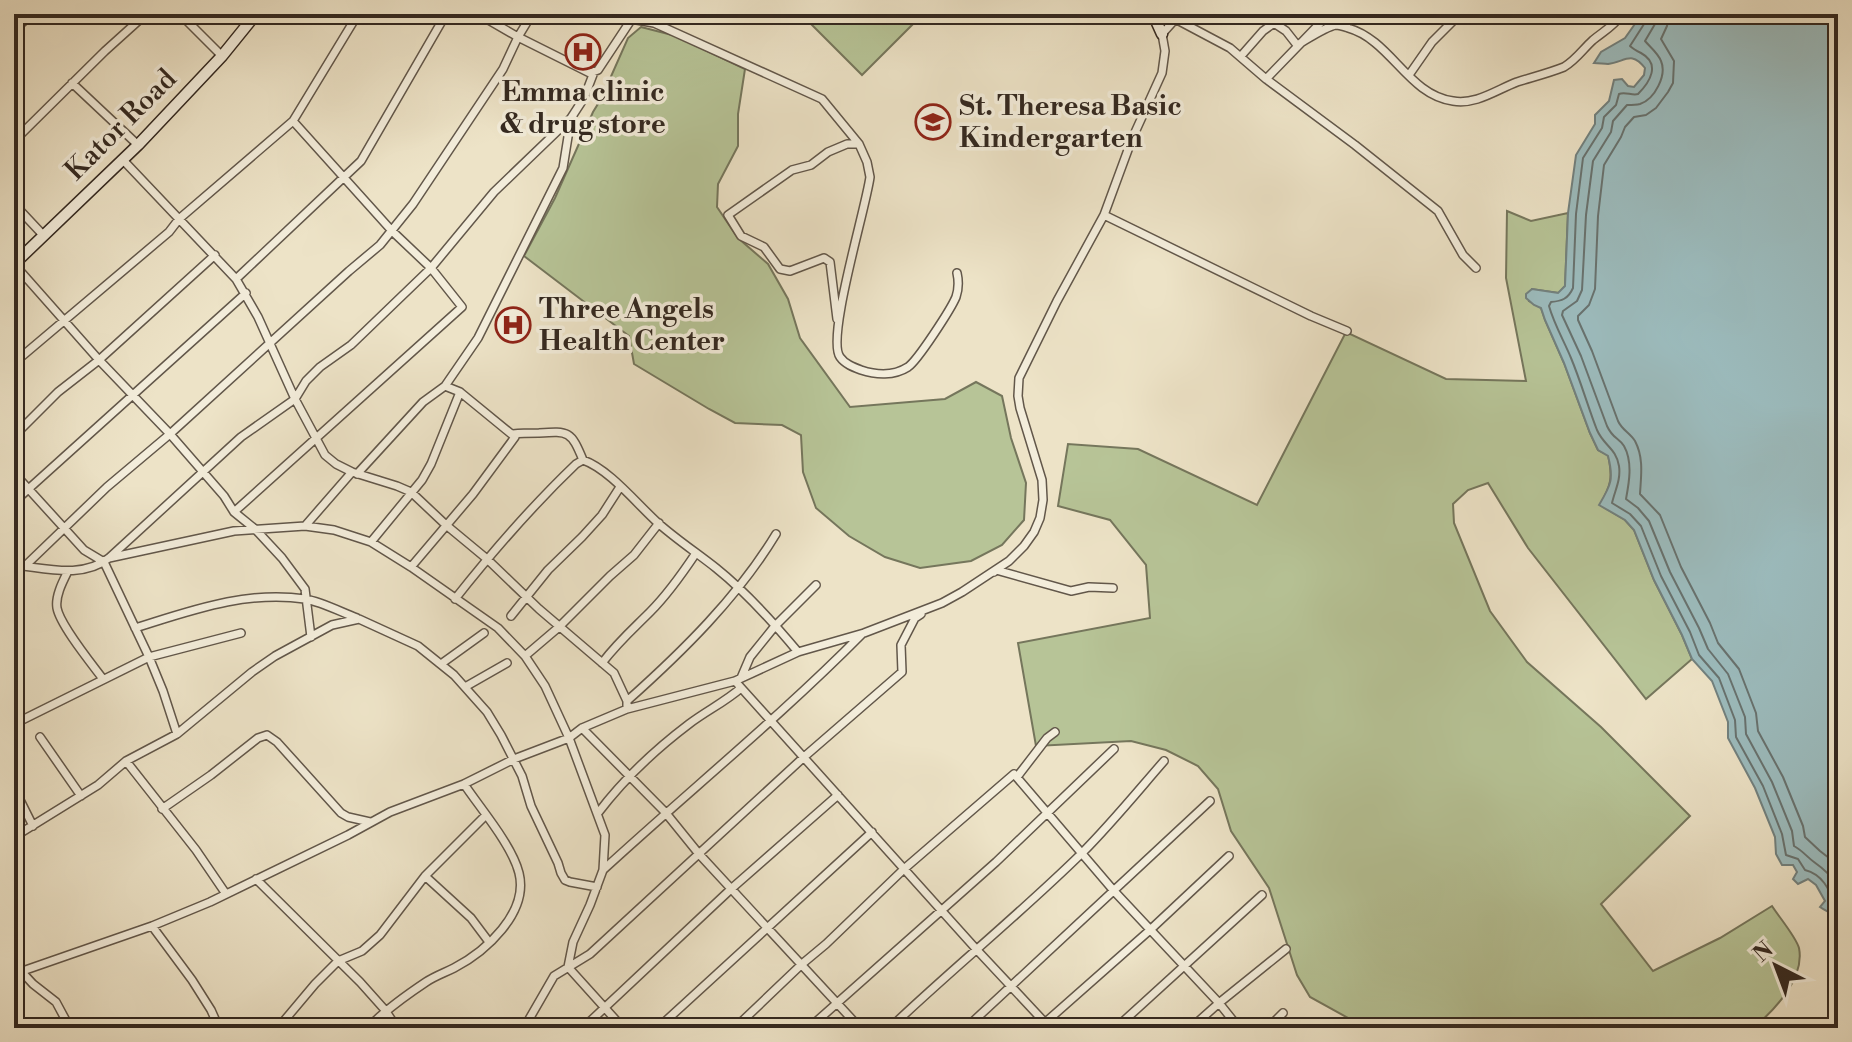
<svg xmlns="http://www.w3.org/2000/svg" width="1852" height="1042" viewBox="0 0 1852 1042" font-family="'Libre Bodoni',serif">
	<rect width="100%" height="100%" fill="#ede3c7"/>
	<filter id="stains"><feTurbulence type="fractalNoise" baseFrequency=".0025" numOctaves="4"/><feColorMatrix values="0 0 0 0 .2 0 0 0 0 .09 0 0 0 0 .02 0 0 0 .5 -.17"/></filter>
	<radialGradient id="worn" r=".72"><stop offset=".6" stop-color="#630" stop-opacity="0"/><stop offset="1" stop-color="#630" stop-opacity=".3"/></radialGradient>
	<path fill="#b7c497" stroke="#75765c" stroke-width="2" d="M801 14H916L920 17 862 75Z
		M641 27 676 36 745 69 738 114V146L718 184 717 207 738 238 768 264 788 299 800 338 850 407 945 399 976 382 1002 396 1011 438 1026 483 1024 520 1002 545 971 561 920 568 885 557 849 536 816 508 803 472 801 435 782 425 735 423 709 409 634 364 629 336 524 256 555 198 593 112 601 99 628 38Z
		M1507 211 1531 221 1568 213 1565 286 1559 293 1532 289 1529 301 1541 308 1545 320 1564 363 1590 433 1598 450 1608 455C1613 478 1611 485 1600 505L1625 520 1634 530 1654 580 1682 635 1692 659 1646 699 1528 548 1488 483 1468 490 1453 504 1454 523 1490 611 1527 662 1601 727 1690 816 1601 904 1653 971 1720 938 1772 906C1779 917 1796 937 1799 948 1805 978 1774 1011 1753 1028H1516L1513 1025 1452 1023 1359 1024 1310 997 1297 975 1269 888 1231 831 1218 789 1198 766 1166 750 1131 741 1036 746 1018 643 1150 618 1146 565 1110 520 1058 506 1068 444 1138 449 1257 505 1346 332 1446 379 1526 381 1506 278Z"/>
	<path fill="#9cbcbe" stroke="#72817f" stroke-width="2" d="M1642 14H1838V920C1833 913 1827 912 1820 907L1825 901 1816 885 1808 879 1798 884 1793 879 1797 872 1793 865H1782L1776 854 1775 837 1755 788 1728 738V722L1712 681 1692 659 1682 635 1654 580 1634 530 1625 520 1599 505C1611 485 1614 479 1608 456L1598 450 1590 433 1564 363 1545 320 1541 308 1534 305 1526 298V294L1532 289 1558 293 1565 286 1568 213 1576 155 1595 124V115L1609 101 1614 80 1622 79 1628 86 1634 87 1644 75 1645 68C1631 50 1625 62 1608 64 1604 64 1599 63 1594 63L1601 52 1625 38Z"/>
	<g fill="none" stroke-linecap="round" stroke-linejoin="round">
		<path stroke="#68726f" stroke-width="2" d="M1647 14 1646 21 1630 46C1633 49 1637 51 1641 53 1661 64 1650 82 1638 94 1632 96 1625 91 1619 94L1616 105 1604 117 1602 128 1583 158 1576 214 1573 288C1568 299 1562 301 1551 302L1549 306C1554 324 1564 341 1571 358 1581 382 1588 407 1597 430 1604 446 1616 448 1619 466 1621 480 1615 490 1612 503L1630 514 1641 526 1661 576 1690 632 1699 655 1719 678 1735 720 1736 737 1763 786 1782 834 1786 855 1798 859 1805 870C1821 874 1831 889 1833 905L1838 907
			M1657 14 1655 24 1645 41C1650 47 1658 53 1661 61 1667 75 1655 99 1640 104 1636 105 1631 105 1627 105L1613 121 1611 132 1593 161 1586 215 1582 290 1577 301 1563 311 1562 315 1581 356 1607 426C1613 439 1618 437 1624 446 1633 462 1629 483 1626 499L1638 508 1649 521 1670 572 1699 628 1708 649 1728 674 1745 717 1746 734 1772 782 1792 831 1794 846C1803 851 1807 857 1814 862 1824 869 1831 875 1838 886
			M1669 14 1667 26 1661 39 1674 61 1673 83 1668 92 1656 108 1646 115 1634 117 1625 127 1621 137 1604 165 1598 216 1595 289 1589 305 1578 316V320L1592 351 1618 421C1622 430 1630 433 1635 441 1644 458 1641 476 1640 494L1660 515 1681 567 1710 623 1718 643 1739 669 1756 713 1758 731 1783 777 1803 826 1805 837 1820 851 1838 865"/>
		<defs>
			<path id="street" d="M180 14 222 56
				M478 14 518 37 590 73 598 70 635 14
				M1166 14 1230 48 1266 79 1355 145 1438 211 1463 255 1476 268
				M631 19 654 23 822 99 859 144 867 162 870 177C866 208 826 338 840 357 845 364 853 367 861 370 876 375 894 376 908 367 918 360 951 309 956 297 959 288 959 282 957 273
				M14 30 32 14
				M1241 56 1263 31 1274 23 1286 31 1297 45C1306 40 1327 26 1336 25 1337 25 1347 27 1348 28 1391 40 1408 95 1453 101 1476 105 1496 90 1517 82 1533 77 1549 73 1564 67 1576 60 1583 49 1593 40 1604 31 1614 26 1622 14
				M1409 75 1432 42 1460 14
				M1266 79 1329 14
				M72 83 138 145
				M14 141 105 51 146 14
				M123 160 236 279 258 317 295 399 325 455 336 464 352 472 397 486 411 492 446 525 487 559 539 609 614 673 627 701V709
				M14 204 44 236
				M1104 215 1311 316 1347 331
				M14 264 99 360 170 434 224 496 234 512 255 529 282 558 305 589 311 637
				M236 279 361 161 446 14
				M837 319 830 262 824 258 790 271 780 269 764 247 741 236 728 215 792 170 811 165 828 152 847 144H859
				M14 363 169 232 179 219 293 121 358 14
				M513 434C522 433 530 433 539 433 569 431 571 431 583 460
				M14 436 58 392 99 360 215 255
				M14 473 84 550 104 562 149 657 163 691 177 734
				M357 474 423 402 445 386 478 338 563 168 571 118
				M14 502 246 293
				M234 512 462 307 431 268 392 231 293 121
				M305 526 352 472
				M371 542 422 480 431 464 460 392 445 386
				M109 558 234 531 305 526 334 530 371 542 411 567 498 628 525 656 545 686 569 738 605 835 603 870 590 905 573 942 568 967
				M14 565C46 568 82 579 109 558L241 437 295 399 306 381 320 367 351 345 431 268 494 192 571 118 584 98 594 72
				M25 566 107 487 170 434 349 271 380 245 413 204 503 69 518 37 532 14
				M411 567 473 494 515 437 460 392
				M68 571C63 581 55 596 57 608 60 625 91 663 103 679
				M994 572 996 570 1071 591 1089 587 1113 588
				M455 599C493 551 532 506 576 464L583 460C609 469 637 504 658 523 676 539 697 553 716 568 746 592 773 622 798 652
				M511 616 548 570 582 537 602 515 620 487
				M135 628C190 611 246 590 305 599 322 602 341 612 357 618
				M525 656 559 627 610 576 634 555 659 523
				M602 663C618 642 632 630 650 612 668 594 682 574 696 553
				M441 664 484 633
				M741 678 750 657 775 626 816 585
				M735 681 977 950 1050 1028
				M465 687 507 663
				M627 701C682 652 738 597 776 534
				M14 724 149 657 241 633
				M582 728 665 812 699 854 860 1028
				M40 737 81 796
				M126 761 196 850 226 894
				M1017 777 1047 738 1055 732
				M14 788 33 826
				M162 809 211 775 258 738 267 735 277 742 341 813 348 817 370 822
				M598 813C623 780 656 749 689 724 706 711 725 702 741 688
				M14 837 98 785 126 761 177 734 252 672 275 656 332 625 359 619 418 646 454 675 487 712 501 735 522 776 531 806 558 863 561 873 565 880 570 882 597 887
				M603 870C689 791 780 717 862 634
				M425 876 471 918 489 942
				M256 879 360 982 385 1010 397 1028
				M152 926 192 980 211 1010 219 1028
				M14 959 21 971 33 984 56 1002 70 1028
				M568 967 623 1028
				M14 974 152 926 210 902 348 835 390 812 464 784 514 759 569 738 582 728 627 709 735 681 798 652 864 633 942 603 962 592 1009 561 1024 546 1034 532 1040 518 1043 500 1042 480 1020 408 1018 396 1019 378 1057 301 1104 215 1132 139 1162 73 1165 51 1162 34 1180 14
				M278 1028 315 984 338 961 362 951 380 935 425 876 486 815
				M368 1028C385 1010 405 996 426 982 435 976 444 973 454 968 485 952 529 913 519 873 512 845 480 808 464 784
				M524 1028 554 976 590 954 804 757 902 672 901 645 915 618 921 614
				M583 1028 731 889 838 795
				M658 1028 872 832
				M735 1028 802 964 826 944 904 869 1014 774 1114 891 1219 1003 1239 1028
				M809 1028 996 862 1114 749
				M890 1028C953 968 1020 914 1082 853 1111 824 1137 792 1164 761
				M966 1028 1210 801
				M1039 1028 1150 930 1229 856
				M1116 1028 1262 895
				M1191 1028 1219 1003 1286 949
				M1268 1028 1283 1013"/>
			<path id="secondary" d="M1153 14 1162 34
				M14 264 138 145 222 56 256 14"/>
		</defs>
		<use href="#street" stroke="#62574a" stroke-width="10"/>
		<use href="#secondary" stroke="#332820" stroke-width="13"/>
		<use href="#street" stroke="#f3eddb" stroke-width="7"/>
		<use href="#secondary" stroke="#f3eddb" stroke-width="10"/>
	</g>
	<defs>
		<symbol id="hospital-ring" viewBox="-11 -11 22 22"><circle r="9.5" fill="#f3eddb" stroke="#8f2418" stroke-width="1.5"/><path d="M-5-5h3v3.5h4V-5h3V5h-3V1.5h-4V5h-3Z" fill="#8f2418"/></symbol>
		<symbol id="school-ring" viewBox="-11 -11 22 22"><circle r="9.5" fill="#f3eddb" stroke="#8f2418" stroke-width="1.5"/><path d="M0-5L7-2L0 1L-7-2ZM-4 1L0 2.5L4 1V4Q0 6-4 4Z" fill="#8f2418"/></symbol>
	</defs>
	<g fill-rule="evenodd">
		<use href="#hospital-ring" x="563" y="32" width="40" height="40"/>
		<use href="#school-ring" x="913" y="102" width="40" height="40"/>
		<use href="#hospital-ring" x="493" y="305" width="40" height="40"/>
	</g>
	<g text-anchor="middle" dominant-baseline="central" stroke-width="7" stroke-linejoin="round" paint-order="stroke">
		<g font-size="28" font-weight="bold" fill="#332820" stroke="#f3eddb" text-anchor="start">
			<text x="583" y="92" text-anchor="middle">Emma clinic<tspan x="583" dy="32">&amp; drug store</tspan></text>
			<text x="959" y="106">St. Theresa Basic<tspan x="959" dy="32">Kindergarten</tspan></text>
			<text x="539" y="309">Three Angels<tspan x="539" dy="32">Health Center</tspan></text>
		</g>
		<g font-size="28" fill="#332820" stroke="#f3eddb">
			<text transform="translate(121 125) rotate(-45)">Kator Road</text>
		</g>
	</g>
	<rect width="1852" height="1042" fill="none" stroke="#ede3c7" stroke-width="48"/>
	<rect x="16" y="16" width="1820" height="1010" fill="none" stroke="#332820" stroke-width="4"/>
	<rect x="24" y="24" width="1804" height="994" fill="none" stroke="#332820" stroke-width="2"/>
	<g transform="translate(1776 966) rotate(318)" stroke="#f3eddb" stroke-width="6" paint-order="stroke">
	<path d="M0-6L14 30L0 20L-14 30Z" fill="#332820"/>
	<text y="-12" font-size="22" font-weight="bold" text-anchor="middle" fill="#332820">N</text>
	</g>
	<rect width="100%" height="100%" filter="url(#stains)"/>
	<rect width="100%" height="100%" fill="url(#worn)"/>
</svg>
